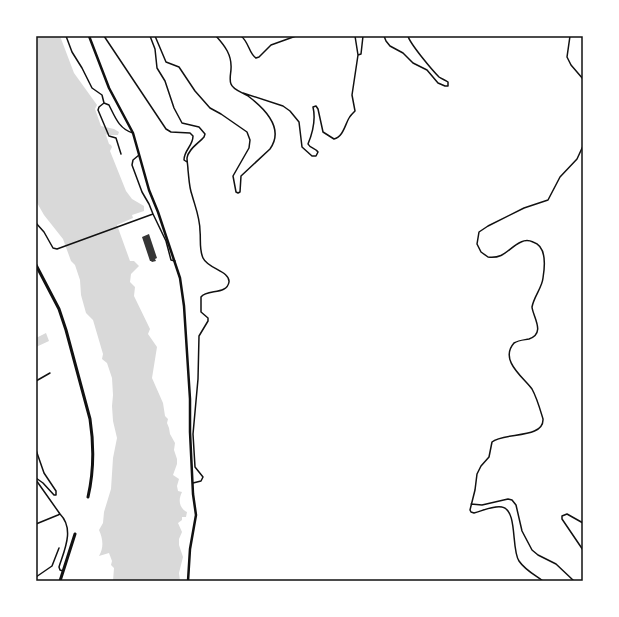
<svg xmlns="http://www.w3.org/2000/svg" width="619" height="617" viewBox="0 0 619 617" font-family="Barlow,sans-serif">
	<rect width="100%" height="100%" fill="#fff"/>
	<path fill="#d9d9d9" d="M36 36H60L74 73 97 105 95 109 101 126 114 129 119 132 118 135H110V134L104 135H106L109 144 111 145 112 147 110 151 126 191 132 199 144 206V211L132 215 133 218 117 225 130 261H134L139 266 131 274 130 282 135 287 134 296 150 329 148 334 157 347 152 378 163 403 165 416 168 419 167 423 169 428 170 434 175 443 174 450 177 459V464L173 475 179 479 177 486 178 491 182 492C178 500 179 508 187 512L186 517H182V520L178 523 182 532 179 539V545L183 557 179 573 180 581H113L114 568 111 565 112 561 109 553 99 556C104 548 103 539 99 530L103 523 104 512 111 489 113 458 117 438 113 421 112 406 113 395 112 378 107 363 102 359 103 354 93 320 86 313 81 295 80 280 75 265 71 261 63 239 44 215 36 201Z
		M46 333 49 341 36 347V338Z"/>
	<path fill="#353535" d="M149 234 157 258 155 259 156 261 152 262 151 261H150L142 237Z"/>
	<g fill="none" stroke-linecap="round" stroke-linejoin="round">
		<path stroke="#111" stroke-width="1.5" d="M66 36 72 52 82 68 92 88 102 95 104 103
			M104 36 166 129 171 132 190 133 193 136C193 146 184 150 184 160L187 162
			M150 36 155 49 157 68 165 81 174 108 182 123 199 127 205 134 204 137C199 143 188 149 187 158 187 162 188 166 188 170 189 178 189 187 192 195 195 206 200 218 200 231 201 240 199 249 203 258 208 269 230 271 229 282 227 295 207 289 201 297V312L208 318V321L199 336 198 379 193 434 195 467 203 477 201 481 193 483
			M155 36 166 62 179 67 195 91 210 108 221 114 247 132 250 140 249 148 233 176 236 192 238 193 240 192 241 176 270 149C285 128 264 108 248 96 242 92 233 90 231 84 229 79 231 73 231 69 232 55 225 46 216 36
			M241 36C249 42 249 54 256 58L259 57 271 45 296 36
			M384 36 386 41 390 46 403 53 413 63 427 70 438 83 445 86H448V82C445 80 442 79 439 77 433 71 410 44 408 36
			M570 36 567 57 571 65 583 79
			M358 55 361 54 363 36
			M243 93 283 106 290 111 299 122 302 147 312 156H316L318 152C315 148 310 148 308 144 313 132 316 120 313 107L316 106 318 109 323 132 334 139C343 137 345 125 349 118 350 116 353 113 355 111L352 95 358 55 355 36
			M104 103 99 107 98 110 109 136 116 138 121 154
			M104 103 109 105C115 117 119 129 133 133
			M139 155 133 160 132 165 142 192 149 204 153 214
			M36 223 44 232 53 248 57 249 153 214 166 241 171 260 175 261
			M36 381 50 373
			M36 450 44 473 56 491V495
			M36 478 43 483 54 495H56
			M36 480 60 514
			M471 504 482 505 508 499 512 500 516 505 522 531 532 550 538 555 556 564 574 581
			M583 523 567 514 562 516V519L583 550
			M36 524 58 515 60 514C75 529 64 551 59 567L60 570 63 571
			M36 577 52 566 59 548
			M543 581C535 575 525 570 519 561 511 550 518 510 502 507 494 505 482 511 474 513L471 512 470 510 475 490 477 474 481 466 489 457 492 442C504 432 544 439 543 419 540 409 537 398 532 389 523 377 499 360 514 343 519 340 524 340 529 339 546 333 533 317 532 307 534 296 542 288 543 278 545 266 547 246 533 242 529 240 525 240 521 242 508 248 505 259 488 257L481 252 477 244 479 232 488 226 524 208 548 200 560 177 577 159 583 146"/>
		<path stroke="#111" stroke-width="2.5" d="M89 36 109 88 133 133 149 190 158 212 180 278 184 306 190 399V432L193 494 196 515 190 549 188 581"/>
		<path stroke="#111" stroke-width="3" d="M36 265 59 309 66 330 90 419C94 445 94 471 88 497
			M60 581 75 534"/>
	</g>
	<rect width="619" height="617" fill="none" stroke="#ffffff" stroke-width="74"/>
	<rect x="37" y="37" width="545" height="543" fill="none" stroke="#111" stroke-width="1.5"/>
</svg>
